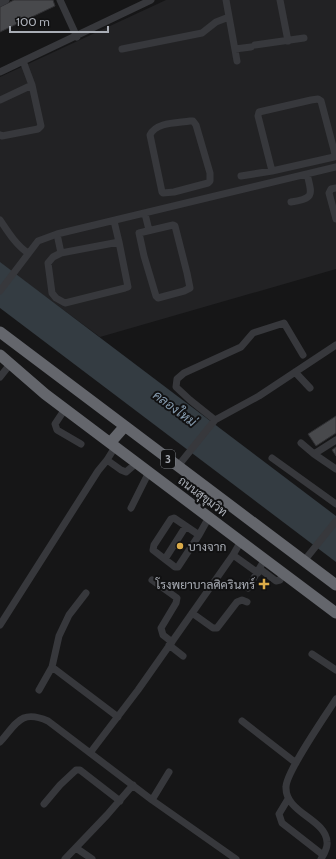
<svg xmlns="http://www.w3.org/2000/svg" width="336" height="859" viewBox="0 0 336 859" font-family="Cabin,Sarabun,sans-serif">
	<rect width="100%" height="100%" fill="#161617"/>
	<path fill="#222224" d="M166 0H336V269L100 337 0 263V77Z"/>
	<path fill="#343c42" d="M0 262 336 516V562L0 308Z"/>
	<path fill="#48494c" stroke="#303033" d="M14 0H53L55 6 0 32V7Z
		M336 416V433L316 446 308 434Z
		M336 447V456L332 450Z"/>
	<g fill="none" stroke-linecap="round" stroke-linejoin="round">
		<path stroke="#37383c" stroke-width="7" d="M60 0 77 37
			M226 0 237 61
			M280 0 288 41
			M0 3 6 0
			M255 45 304 38
			M122 49 202 33 216 22 229 17
			M235 49 251 47
			M0 72 151 0
			M0 100 32 85
			M190 121H193L196 125 210 173V181L208 183 174 192 163 193 162 192 150 135C156 122 177 123 190 121Z
			M0 135 2 136 38 129 41 126 32 85 23 61
			M241 176 272 171 334 157 335 155 334 150 321 101 318 99 311 100 259 112 258 116 272 171
			M336 188 331 189 329 193 336 219
			M291 202C315 198 312 195 307 174
			M145 214 149 230
			M0 220C8 232 16 245 28 253
			M173 225 175 226 187 273 190 288 184 291 158 298 156 296 144 256 139 233Z
			M57 234 61 253 119 242 114 221
			M61 253 53 257 48 263 52 293 56 298 65 303 125 288 128 287 119 242
			M0 291 38 241 57 234 336 167
			M295 372 310 388
			M0 377 11 363
			M65 409 55 424 57 430 81 444
			M215 420 190 400 176 387 177 379 184 373 241 347 253 333 284 323 303 355
			M301 443 314 454 336 469
			M314 454 336 440
			M272 458 336 504
			M107 460 121 470 126 472 133 466 134 461
			M178 466 215 420 259 396 336 345
			M131 508 149 472
			M199 535 174 518 171 519 154 545 153 550 175 567H178L199 535 209 517
			M233 555 258 573
			M165 559 186 526
			M304 561 336 521
			M260 569 276 581 280 580 283 573
			M152 580 177 598 176 603 161 628 163 635 172 642
			M248 588 265 559
			M192 613 213 628H217L237 602 242 600 247 602
			M0 625 98 471 107 460 115 447
			M169 645 183 656
			M312 654 336 670
			M52 667 59 636 69 615 86 593
			M39 690 52 667 118 717
			M242 721 296 763
			M0 742C17 723 21 709 48 721L152 800 236 859
			M90 753 138 690 233 555 241 541
			M288 799 279 814 282 823 323 855
			M152 800 169 772
			M44 804 60 785 76 770H80L120 801
			M76 848 92 859
			M65 859 107 815 133 785
			M321 859C324 854 328 848 327 842 326 819 285 813 286 787 286 772 326 715 336 699"/>
		<path stroke="#64666c" stroke-width="11" d="M0 332 336 585
			M0 355 45 394 336 613
			M110 443 125 426"/>
	</g>
	<g fill="#dbab49" stroke="#111112" stroke-width="1.5">
		<circle cx="180" cy="546" r="4"/>
		<path d="M262 578h4v4h4v4h-4v4h-4v-4h-4v-4h4z"/>
	</g>
	<g text-anchor="middle" dominant-baseline="central" stroke-width="4" stroke-linejoin="round" paint-order="stroke">
		<rect fill="#111112" stroke="#7b7e84" stroke-width="1" x="161" y="450" width="14" height="18" rx="3"/>
		<g font-size="11" font-weight="bold" fill="#a9adb5">
			<text x="168" y="459">3</text>
		</g>
		<g font-size="12" fill="#a9adb5" stroke="#111112">
			<text transform="translate(203 496) rotate(37)">ถนนสุขุมวิท</text>
		</g>
		<g font-size="12" fill="#a9adb5" stroke="#111112" text-anchor="start">
			<text x="188" y="546">บางจาก</text>
			<text x="255" y="584" text-anchor="end">โรงพยาบาลศิครินทร์</text>
		</g>
		<g font-size="13" font-style="italic" fill="#8499ac" stroke="#111112">
			<text transform="translate(175 408) rotate(37)">คลองใหม่</text>
		</g>
	</g>
	<path d="M10 26v6h98v-6" fill="none" stroke="#a9adb5" stroke-width="2"/>
	<text x="16" y="26" font-size="12" fill="#a9adb5" stroke="#111112" stroke-width="3" paint-order="stroke">100 m</text>
</svg>
